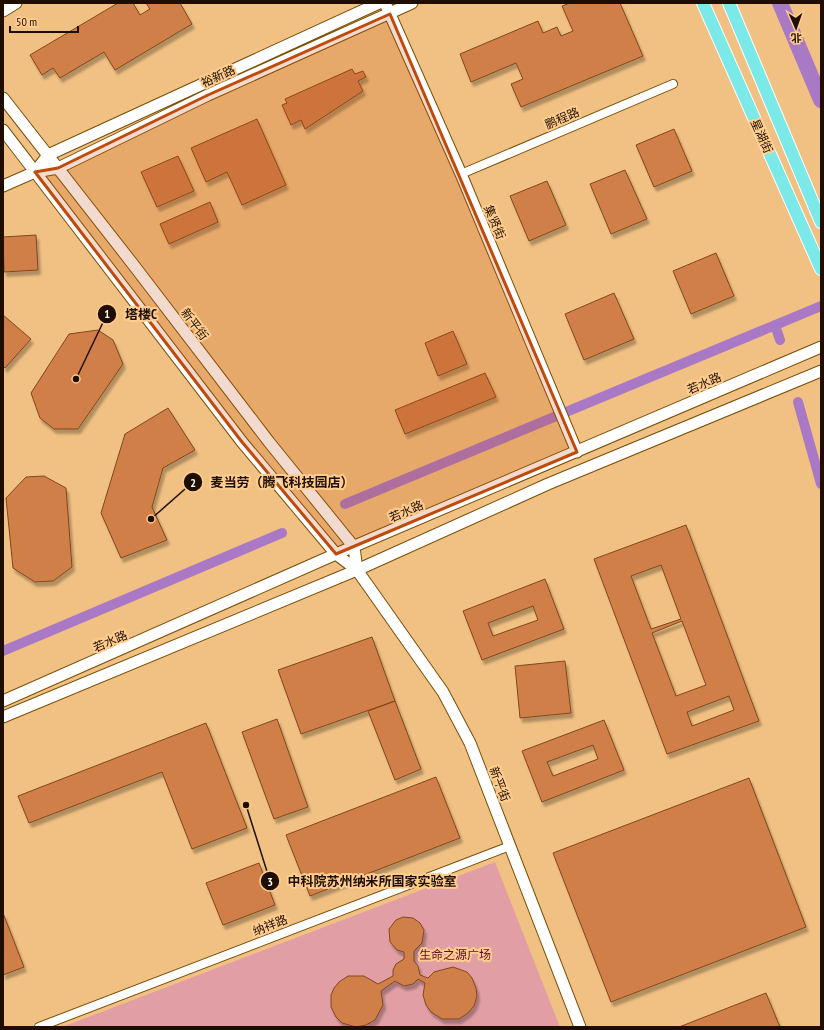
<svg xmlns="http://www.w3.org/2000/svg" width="824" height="1030" viewBox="0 0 824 1030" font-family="'PT Sans Narrow','Noto Sans SC',sans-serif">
	<defs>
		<filter id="shadow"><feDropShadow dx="2.5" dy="4.5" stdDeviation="1" flood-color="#0004"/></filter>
	</defs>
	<rect width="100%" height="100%" fill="#f1c183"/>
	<path fill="#e19fa5" d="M495 862 560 1027H62Z"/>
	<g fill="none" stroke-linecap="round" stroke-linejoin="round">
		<path stroke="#aa79c5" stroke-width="10" d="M775 325 780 340
			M798 402 821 484
			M345 504 821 306
			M3 651 282 533"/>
		<path stroke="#aa79c5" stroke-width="16" d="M780 3 821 100"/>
	</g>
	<path fill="#d07f48" stroke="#81471d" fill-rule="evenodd" filter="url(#shadow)" d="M118 3H133L140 15 150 9 146 3H180L192 24 115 70 104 52 60 78 53 68 42 75 30 55Z
		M570 3H620L643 56 521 107 511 84 523 79 516 63 471 82 460 54 538 21 543 33 557 27 561 36 573 31 562 6Z
		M352 69 355 74 363 71 366 77 358 81 363 91 305 129 301 120 291 125 282 105 287 103 285 99Z
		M257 119 286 185 242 205 227 172 206 182 191 148Z
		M674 129 692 171 654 187 636 145Z
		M178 156 194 191 157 207 141 172Z
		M625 170 647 219 611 234 590 184Z
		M547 181 566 225 529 241 510 196Z
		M210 202 218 222 169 244 160 224Z
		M36 235 38 270 4 272 3 237Z
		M716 253 734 296 691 314 673 271Z
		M614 293 634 339 584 360 565 314Z
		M3 315 31 339 5 368 3 366Z
		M98 330 113 340 123 364 78 429H54L40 418 31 393 69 334Z
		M453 331 467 364 438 376 425 343Z
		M485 373 496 397 405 434 395 410Z
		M168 408 195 450 163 468 152 507 167 540 121 558 101 513 125 434Z
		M44 476 66 488 72 567 53 581 35 582 13 568 6 498 26 477Z
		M686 525 759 721 667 754 594 559ZM661 565 681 619 651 629 631 576ZM682 621 706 685 676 696 652 633ZM729 696 734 710 692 726 687 712Z
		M545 579 564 629 482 660 463 611ZM533 606 538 620 493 636 488 623Z
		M372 637 395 701 301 734 278 670Z
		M565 661 571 713 520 718 515 666Z
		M395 701 421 769 395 780 368 711Z
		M277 719 308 807 274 819 242 732Z
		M604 720 624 770 542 802 522 751ZM593 745 598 759 553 776 547 762Z
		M206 723 247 828 192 849 162 772 29 823 18 796Z
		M436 777 460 838 310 896 286 835Z
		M749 778 806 927 611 1002 553 853Z
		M259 863 275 905 223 925 206 883Z
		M3 913 24 967 3 975Z
		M403 917 413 918 420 923 424 930 422 943 414 951V961L418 966 420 975 428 978 434 972 453 967 467 972 472 978 476 988 477 996 474 1006 468 1013 459 1019H442L431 1012 426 1005 423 995 425 983 418 979 413 984 404 986 395 981 381 991 383 1005 375 1020 366 1025 356 1027 342 1023 336 1017 331 1007V995L334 988 339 982 348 976H364L378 984 393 976V970L396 964 404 959V952L397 950 390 942 389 929 396 920Z
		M766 993 780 1027H679Z"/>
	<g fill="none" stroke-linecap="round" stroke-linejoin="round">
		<defs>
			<path id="street" d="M461 174 673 84
				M39 1027 510 846"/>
			<path id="secondary" d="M385 3 461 174 577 452
				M3 11 16 3
				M3 98 132 263 269 442 354 547 357 570
				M3 130 242 442 336 554 357 570 443 692 470 743 580 1027
				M35 172 48 155 379 3
				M3 186 35 172 58 168 208 95 412 3
				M3 701 336 554 821 347
				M3 717 357 570 548 484 821 371"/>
			<path id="primary" d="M703 3 821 269
				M729 3 821 222"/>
		</defs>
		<use href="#street" stroke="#7a4f05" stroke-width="10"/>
		<use href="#secondary" stroke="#7a4f05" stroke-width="13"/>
		<use href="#primary" stroke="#fff" stroke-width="14"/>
		<use href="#street" stroke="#fff" stroke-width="8"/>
		<use href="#secondary" stroke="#fff" stroke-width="11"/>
		<use href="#primary" stroke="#7be9e8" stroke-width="12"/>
	</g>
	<path fill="#c04a0a" fill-opacity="0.2" stroke="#c04a0a" stroke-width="3" stroke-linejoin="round" d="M390 14 577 452 336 554 242 442 35 172 58 168 208 95Z"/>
	<g text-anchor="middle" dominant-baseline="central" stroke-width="4" stroke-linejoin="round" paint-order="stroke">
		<g font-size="12" fill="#1f0e00" stroke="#ffce8f">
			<text transform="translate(218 76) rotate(-24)">裕新路</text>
			<text transform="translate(562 118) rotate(-23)">鹏程路</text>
			<text transform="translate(762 136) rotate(66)">星湖街</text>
			<text transform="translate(495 222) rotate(67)">集贤街</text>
			<text transform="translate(195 324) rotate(53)">新平街</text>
			<text transform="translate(704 383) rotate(-23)">若水路</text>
			<text transform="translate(406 511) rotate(-23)">若水路</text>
			<text transform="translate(110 641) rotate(-23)">若水路</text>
			<text transform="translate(500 784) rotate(69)">新平街</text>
			<text transform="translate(270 925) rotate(-21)">纳祥路</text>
		</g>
		<g font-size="12" fill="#640922" stroke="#ffce8f">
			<text x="455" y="954">生命之源广场</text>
		</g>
	</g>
	<path fill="none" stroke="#1f0e00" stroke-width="1.5" d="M76 379L107 314M151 519L193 482M246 805L270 881"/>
	<g fill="#1f0e00" stroke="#ffce8f" stroke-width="1.5">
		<circle cx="76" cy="379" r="4"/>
		<circle cx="151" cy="519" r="4"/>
		<circle cx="246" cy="805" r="4"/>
		<circle cx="107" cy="314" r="10"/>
		<circle cx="193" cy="482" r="10"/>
		<circle cx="270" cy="881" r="10"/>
	</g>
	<g font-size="12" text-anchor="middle" font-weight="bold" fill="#fff">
		<text x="107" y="318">1</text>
		<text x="193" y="487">2</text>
		<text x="270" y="886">3</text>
	</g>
	<g font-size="13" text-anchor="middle" font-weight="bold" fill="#1f0e00" stroke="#ffce8f" stroke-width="4" stroke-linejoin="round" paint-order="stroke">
		<text x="141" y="319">塔楼C</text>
		<text x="282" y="487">麦当劳（腾飞科技园店）</text>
		<text x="372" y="886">中科院苏州纳米所国家实验室</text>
	</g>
	<rect width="824" height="1030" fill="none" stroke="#1f0e00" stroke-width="8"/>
	<g transform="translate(796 28) rotate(178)" stroke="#ffce8f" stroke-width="3" paint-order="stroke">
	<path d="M0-3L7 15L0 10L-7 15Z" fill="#1f0e00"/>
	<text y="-6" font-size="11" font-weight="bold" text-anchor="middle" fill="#1f0e00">北</text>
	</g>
	<path d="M10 26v6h68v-6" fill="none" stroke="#1f0e00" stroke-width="2"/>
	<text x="16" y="26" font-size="12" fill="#1f0e00" stroke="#ffce8f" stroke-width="3" paint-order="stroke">50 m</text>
</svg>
